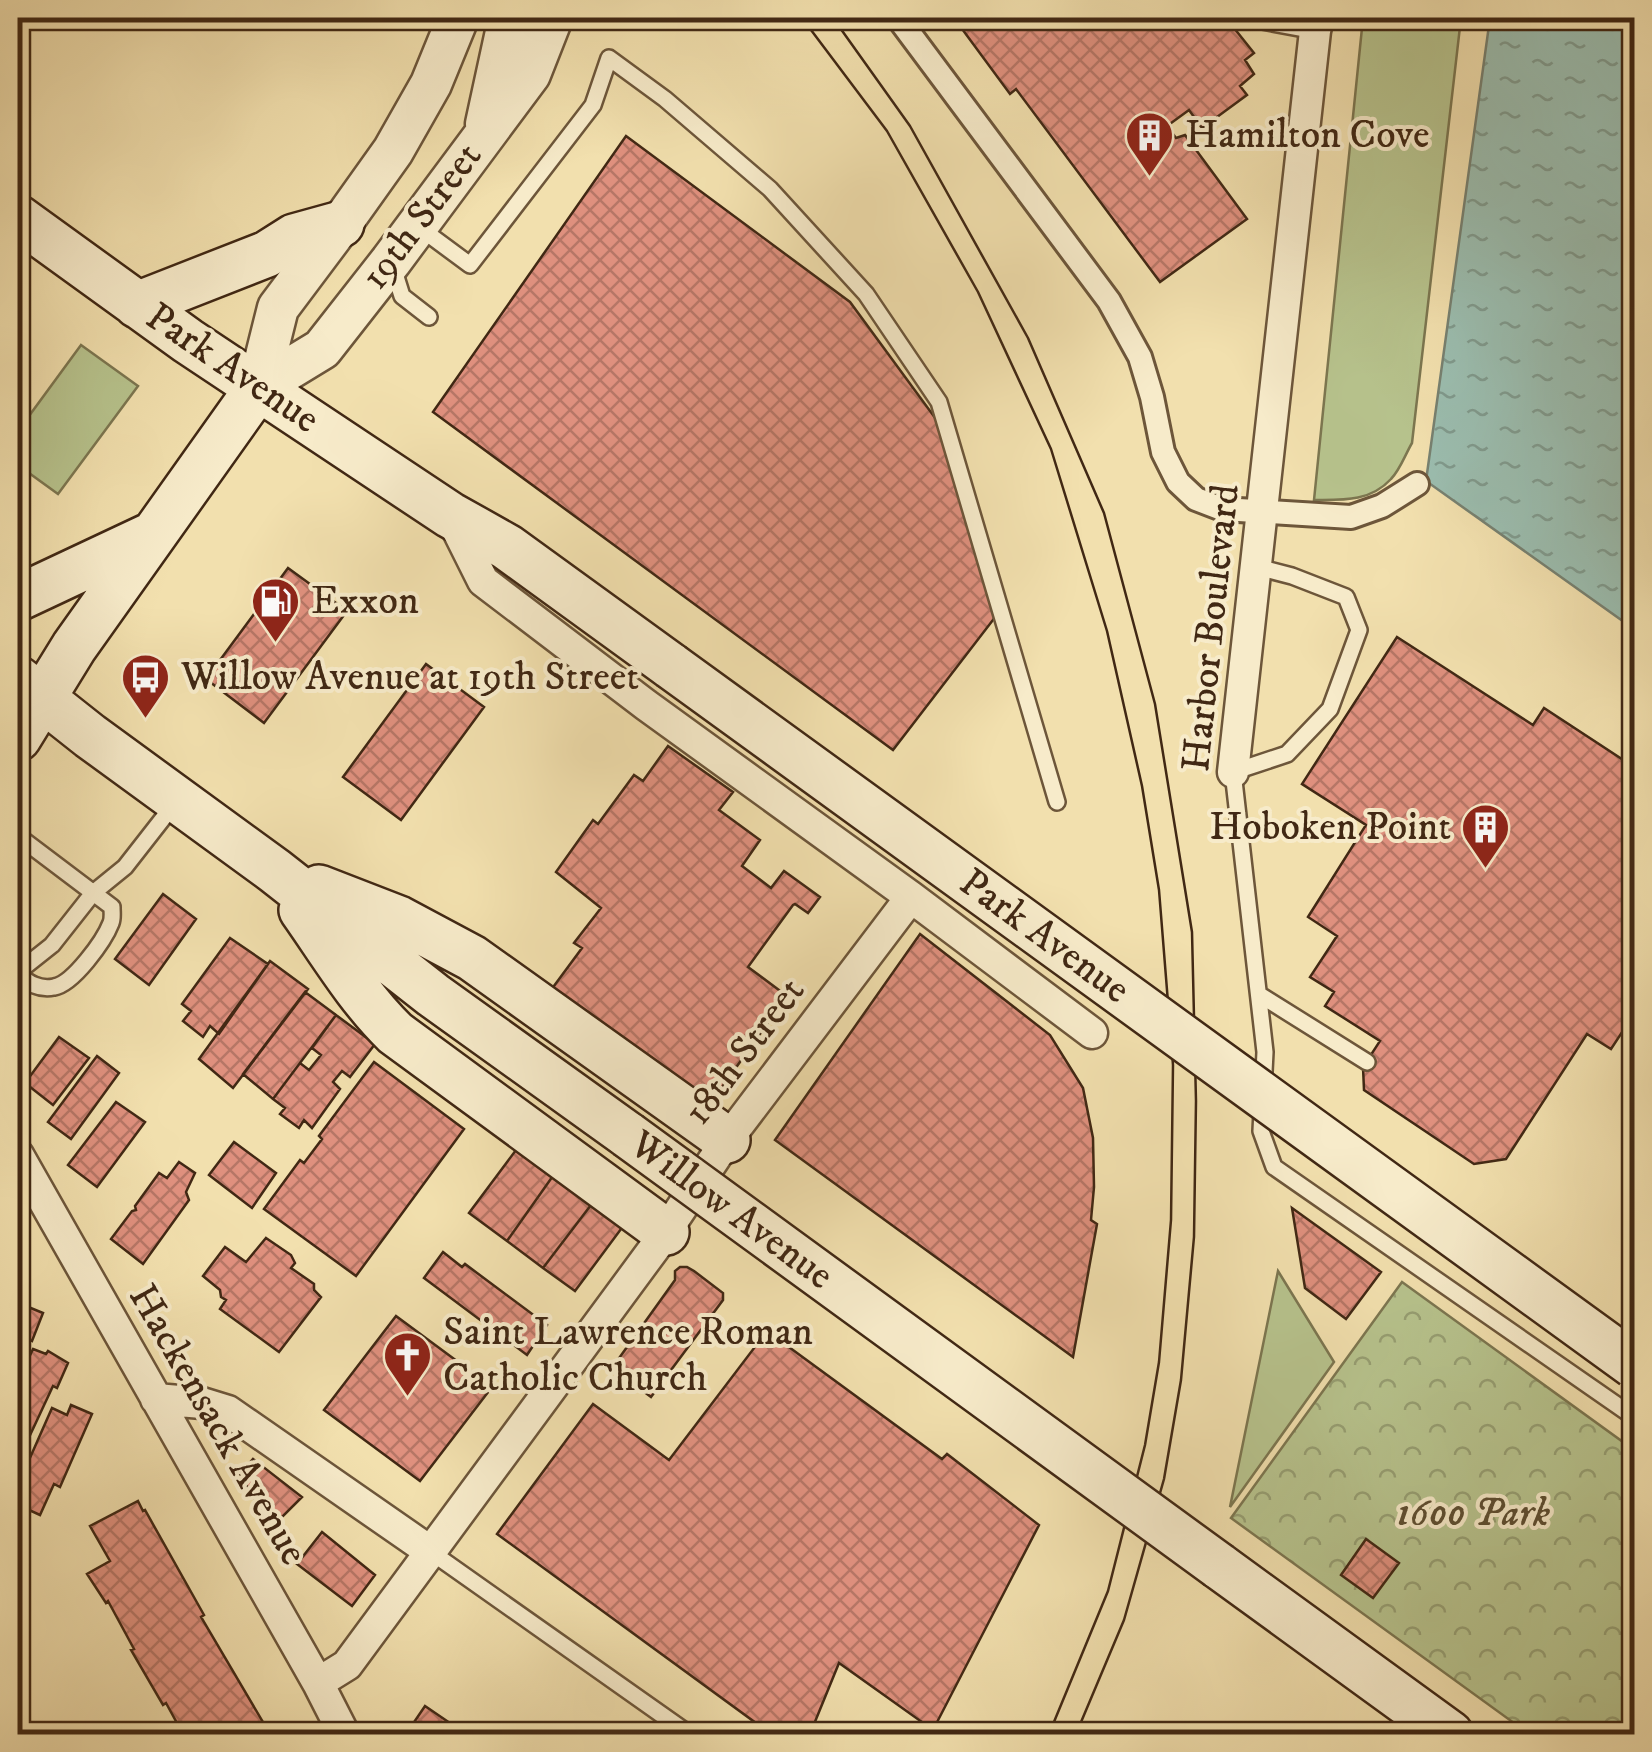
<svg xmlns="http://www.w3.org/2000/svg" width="1652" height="1752" viewBox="0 0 1652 1752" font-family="'IM FELL DW Pica',serif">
	<defs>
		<pattern id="forest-crowns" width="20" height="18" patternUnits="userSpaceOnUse" patternTransform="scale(2.5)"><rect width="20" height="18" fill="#b7c38d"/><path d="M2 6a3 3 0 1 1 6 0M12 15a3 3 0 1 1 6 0" fill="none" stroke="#969e72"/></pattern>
		<pattern id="water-ripples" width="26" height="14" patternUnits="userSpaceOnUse" patternTransform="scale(2.5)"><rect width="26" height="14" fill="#9bbdaf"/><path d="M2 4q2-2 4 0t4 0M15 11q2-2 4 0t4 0" fill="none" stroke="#809a8d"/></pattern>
		<pattern id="building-cross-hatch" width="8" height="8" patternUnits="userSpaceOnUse" patternTransform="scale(2.5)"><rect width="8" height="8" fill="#df907e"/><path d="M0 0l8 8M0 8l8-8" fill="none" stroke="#b67666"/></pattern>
	</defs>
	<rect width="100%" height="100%" fill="#f2e0ae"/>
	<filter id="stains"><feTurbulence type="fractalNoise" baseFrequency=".002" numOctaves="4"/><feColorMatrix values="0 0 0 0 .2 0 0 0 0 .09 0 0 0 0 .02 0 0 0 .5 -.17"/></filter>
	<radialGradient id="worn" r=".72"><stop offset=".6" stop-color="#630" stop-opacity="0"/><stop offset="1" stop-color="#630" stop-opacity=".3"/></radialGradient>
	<path fill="#b7c38d" stroke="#7c7650" stroke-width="2.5" d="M1363 18H1461L1412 443C1405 455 1400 470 1391 479 1370 502 1342 500 1314 500Z
		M81 345 138 386 58 494 18 465V431Z
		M1278 1271 1334 1362 1230 1507Z"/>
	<path fill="url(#forest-crowns)" stroke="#7c7650" stroke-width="2.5" d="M1402 1282 1634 1450V1734H1529L1231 1518Z"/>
	<path fill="url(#water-ripples)" stroke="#778171" stroke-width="2.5" d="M1490 18H1634V629L1426 481Z"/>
	<path fill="url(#building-cross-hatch)" stroke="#412814" stroke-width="2.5" d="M954 18H1201L1203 20 1206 18H1226L1254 53 1245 60 1254 74 1240 86 1247 95 1202 128 1189 110 1167 126 1176 138 1185 135 1247 219 1160 282 1016 89 1010 94Z
		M626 136 850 302 944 430 996 616 893 750 433 412Z
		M288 568 347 611 264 723 206 679Z
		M1397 637 1533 725 1544 708 1634 767V1014L1611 1049 1587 1034 1506 1159 1474 1164 1364 1090 1363 1067 1380 1041 1325 1006 1334 992 1310 977 1337 936 1308 917 1366 825 1302 784Z
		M426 664 484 707 401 820 343 777Z
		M668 746 733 792 719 810 760 840 742 866 771 888 784 871 820 897 808 913 795 904 793 905 748 967 787 996 710 1104 551 990 582 948 574 943 601 908 556 872 593 820 598 824 634 775 643 781Z
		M163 894 196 919 149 985 115 959Z
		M920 934 1050 1035 1083 1088 1093 1138 1094 1187 1091 1220 1097 1224 1073 1357 775 1140Z
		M230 938 268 964 219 1034 210 1026 203 1037 183 1021 191 1011 182 1004Z
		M270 961 308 989 233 1088 199 1059Z
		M305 992 336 1015 273 1099 243 1074Z
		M336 1015 375 1044 350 1077 342 1071 333 1082 340 1089 312 1128 304 1120 299 1128 280 1114 285 1108 273 1099 300 1063 309 1070 321 1055 312 1048Z
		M59 1037 89 1058 53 1105 25 1083Z
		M97 1056 119 1073 71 1139 48 1122Z
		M374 1062 464 1129 356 1276 264 1209 300 1160 304 1163 322 1139 319 1136Z
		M116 1102 145 1122 97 1187 68 1165Z
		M234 1142 276 1173 252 1208 209 1175Z
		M519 1146 555 1173 507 1241 469 1213Z
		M179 1162 195 1173 186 1192 189 1200 143 1264 111 1239 132 1211 136 1210 135 1206 159 1173 167 1178Z
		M555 1173 594 1201 543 1268 507 1241Z
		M594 1201 624 1225 575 1291 543 1268Z
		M1292 1208 1381 1272 1346 1319 1305 1288Z
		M266 1238 291 1255 295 1263 291 1268 314 1284V1290L321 1297 279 1352 220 1309 226 1300 221 1297 220 1290 203 1276 225 1247 246 1262Z
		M443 1252 462 1267 465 1264 547 1325 527 1355 424 1278Z
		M680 1267H687L694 1271 723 1293V1300L651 1397 612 1368 675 1280V1271Z
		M21 1304 43 1313 32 1341 28 1339 18 1361V1312Z
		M396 1316 492 1387 420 1481 324 1410Z
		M767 1331 942 1459 947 1454 1039 1525 933 1730 839 1663 810 1734H771L497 1534 593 1404 669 1460Z
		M33 1349 46 1354 48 1351 68 1363 57 1388 53 1386 18 1461V1381Z
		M71 1405 92 1414 60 1487 54 1484 40 1515 18 1505V1485L52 1408 67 1415Z
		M253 1459 302 1497 271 1528 240 1474Z
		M138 1501 143 1511 145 1510 204 1615 201 1617 270 1734H183L166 1703 163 1705 131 1650 134 1649 108 1601 106 1603 87 1574 110 1561 90 1526Z
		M322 1532 375 1575 352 1606 297 1564Z
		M1366 1539 1399 1563 1373 1598 1341 1575Z
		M425 1706 466 1734H406Z"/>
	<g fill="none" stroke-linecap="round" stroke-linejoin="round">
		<defs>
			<path id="service" d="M1246 18 1315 31
				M420 228 470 265 593 105 609 58 665 99 770 189 866 294 939 402 1057 802
				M392 264 402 296 429 317
				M1257 567 1292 576 1346 597 1359 630 1330 709 1287 754 1233 772 1265 1052 1261 1131 1274 1167 1634 1417
				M18 836 112 907C112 913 113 918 111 923 104 941 73 984 54 987 39 990 28 983 18 974
				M18 972 52 945 93 893 125 867 175 803
				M1260 995 1367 1062
				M431 1552 689 1734"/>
			<path id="pedestrian" d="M898 18 1109 301 1140 357 1152 397 1163 452 1178 482 1196 499 1222 509 1351 517 1382 506 1417 484"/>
			<path id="minor" d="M450 515 483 581 646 705 911 897 1092 1033
				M1233 772 1315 31 1318 18
				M18 1155 318 1683 344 1734
				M156 1399 202 1403 228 1411 431 1552
				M318 1683 347 1665 656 1246 727 1140 911 897"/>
			<path id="tertiary" d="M486 124 509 18
				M258 388 322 349 391 261 530 74 552 18
				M258 388 278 308 341 224 393 151 431 84 458 18"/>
			<path id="secondary" d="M18 218 188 341 450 515 507 547 671 666
				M137 305 267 254 294 237 341 224
				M18 598 150 536
				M18 679 90 736 275 871 433 995 628 1135
				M18 738 74 647 258 388
				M319 888 399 919 472 958 727 1140
				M302 910C331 951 358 997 395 1033L666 1232
				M1219 1566 1450 1734"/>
		</defs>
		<use href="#service" stroke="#6d563a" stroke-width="20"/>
		<use href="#pedestrian" stroke="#6d563a" stroke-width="28"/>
		<use href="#minor" stroke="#6d563a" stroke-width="35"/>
		<use href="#tertiary" stroke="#6d563a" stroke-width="45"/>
		<use href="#secondary" stroke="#412814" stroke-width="50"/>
		<use href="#service" stroke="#f7ebca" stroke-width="15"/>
		<use href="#pedestrian" stroke="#f7ebca" stroke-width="22"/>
		<use href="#minor" stroke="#f7ebca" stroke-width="30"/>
		<use href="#tertiary" stroke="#f7ebca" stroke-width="40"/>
		<use href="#secondary" stroke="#f7ebca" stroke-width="45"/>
		<path stroke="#412814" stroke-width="2.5" d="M802 18 887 131 978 292 1051 449 1107 631 1142 786 1159 890 1173 1065 1171 1220 1159 1362 1145 1445 1108 1591 1049 1734
			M833 18 910 126 1028 338 1104 513 1155 704 1192 932 1196 1101 1194 1237 1181 1380 1164 1479 1124 1620 1076 1734"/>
		<defs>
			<path id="secondary-bridge" d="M671 666 1634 1365
				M628 1135 1219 1566"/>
		</defs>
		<use href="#secondary-bridge" stroke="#412814" stroke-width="50" stroke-linecap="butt"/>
		<use href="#secondary-bridge" stroke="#f7ebca" stroke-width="45"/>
	</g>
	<defs>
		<symbol id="building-pin" viewBox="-11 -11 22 30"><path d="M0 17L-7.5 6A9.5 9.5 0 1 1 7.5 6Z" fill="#8f2418" stroke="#f7ebca"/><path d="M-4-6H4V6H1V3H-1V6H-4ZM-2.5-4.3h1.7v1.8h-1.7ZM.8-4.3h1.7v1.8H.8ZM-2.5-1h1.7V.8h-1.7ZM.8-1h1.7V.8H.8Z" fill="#fff"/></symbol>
		<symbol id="fuel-pin" viewBox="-11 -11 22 30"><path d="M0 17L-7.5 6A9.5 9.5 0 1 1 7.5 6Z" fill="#8f2418" stroke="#f7ebca"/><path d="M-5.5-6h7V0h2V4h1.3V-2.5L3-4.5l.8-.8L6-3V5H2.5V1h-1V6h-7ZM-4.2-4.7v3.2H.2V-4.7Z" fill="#fff"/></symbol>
		<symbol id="bus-pin" viewBox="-11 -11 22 30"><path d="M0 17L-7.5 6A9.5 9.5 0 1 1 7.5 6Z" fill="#8f2418" stroke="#f7ebca"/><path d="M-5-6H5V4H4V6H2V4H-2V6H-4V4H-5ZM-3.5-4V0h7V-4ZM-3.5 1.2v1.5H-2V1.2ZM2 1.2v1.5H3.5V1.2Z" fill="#fff"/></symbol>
		<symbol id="church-pin" viewBox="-11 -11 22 30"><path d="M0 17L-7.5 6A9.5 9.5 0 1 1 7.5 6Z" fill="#8f2418" stroke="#f7ebca"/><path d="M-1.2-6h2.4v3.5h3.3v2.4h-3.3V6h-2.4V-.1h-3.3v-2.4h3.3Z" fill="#fff"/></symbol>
	</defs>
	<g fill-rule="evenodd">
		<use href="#building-pin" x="1122" y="108" width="55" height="75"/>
		<use href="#fuel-pin" x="248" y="574" width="55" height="75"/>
		<use href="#bus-pin" x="118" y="650" width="55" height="75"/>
		<use href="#building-pin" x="1458" y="800" width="55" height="75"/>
		<use href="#church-pin" x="380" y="1328" width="55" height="75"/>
	</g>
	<g text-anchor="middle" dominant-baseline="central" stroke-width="8" stroke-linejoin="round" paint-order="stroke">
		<g font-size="40" fill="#412814" stroke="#f7ebca" text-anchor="start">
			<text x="1185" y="136">Hamilton Cove</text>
			<text x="311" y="602">Exxon</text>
			<text x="181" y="678">Willow Avenue at 19th Street</text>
			<text x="1451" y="828" text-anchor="end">Hoboken Point</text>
			<text x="443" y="1333">Saint Lawrence Roman<tspan x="443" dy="46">Catholic Church</tspan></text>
		</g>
		<g font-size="40" fill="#412814" stroke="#f7ebca">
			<text transform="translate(422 217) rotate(-53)">19th Street</text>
			<text transform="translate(232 369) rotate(34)">Park Avenue</text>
			<text transform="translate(1212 628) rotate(-84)">Harbor Boulevard</text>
			<text transform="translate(1044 937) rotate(36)">Park Avenue</text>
			<text transform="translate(745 1052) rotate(-53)">18th Street</text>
			<text transform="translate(731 1211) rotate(36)">Willow Avenue</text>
			<text transform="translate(217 1425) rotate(60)">Hackensack Avenue</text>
		</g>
		<g font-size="40" font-style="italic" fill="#5e4f32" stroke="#f7ebca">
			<text x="1473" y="1514">1600 Park</text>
		</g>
	</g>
	<rect width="1652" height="1752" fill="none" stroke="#f2e0ae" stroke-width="60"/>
	<rect x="20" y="20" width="1612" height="1712" fill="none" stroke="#412814" stroke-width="5"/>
	<rect x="30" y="30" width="1592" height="1692" fill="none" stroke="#412814" stroke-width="2.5"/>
	<rect width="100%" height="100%" filter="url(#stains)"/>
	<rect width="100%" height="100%" fill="url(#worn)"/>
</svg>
